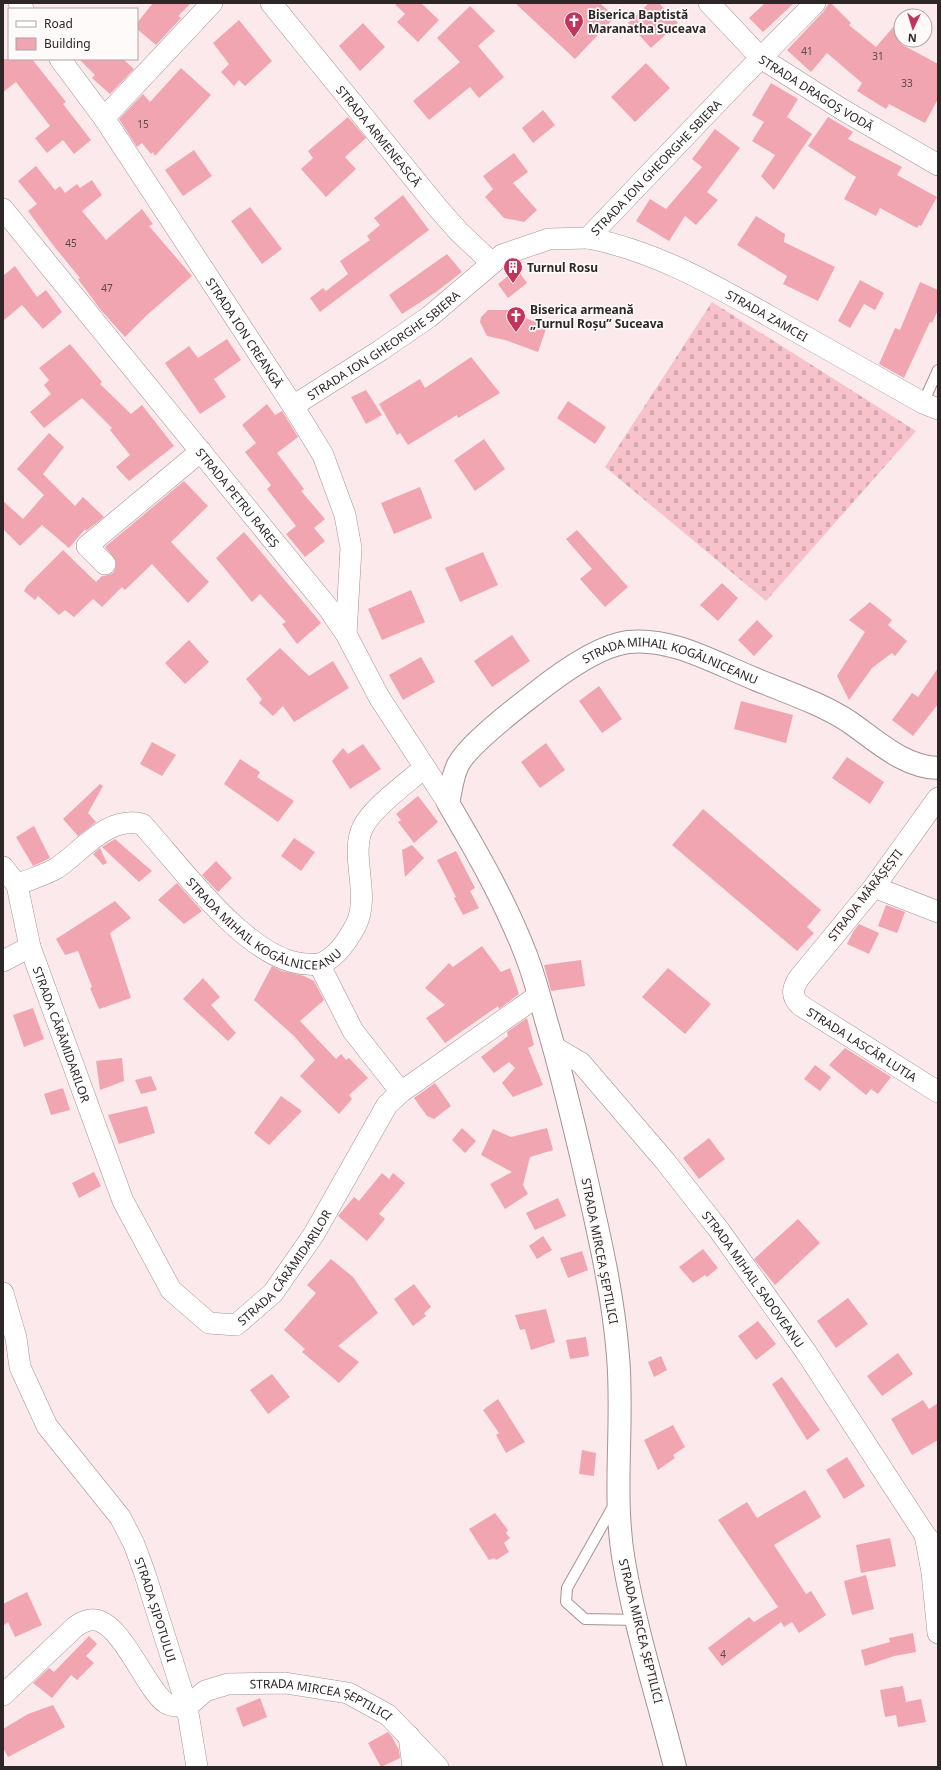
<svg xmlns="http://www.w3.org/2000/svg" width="941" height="1770" viewBox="0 0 941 1770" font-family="'Noto Sans',sans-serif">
	<defs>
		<pattern id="cemetery-stones" width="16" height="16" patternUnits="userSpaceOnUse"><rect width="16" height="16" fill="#f8c2ca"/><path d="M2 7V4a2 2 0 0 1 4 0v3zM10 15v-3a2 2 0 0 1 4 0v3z" fill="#d5a7ae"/></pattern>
	</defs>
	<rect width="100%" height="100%" fill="#fbe9eb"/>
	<path fill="url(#cemetery-stones)" d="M712 302 916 431 766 601 605 467Z"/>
	<path fill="#f1a5b1" d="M153 3H191L178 16 181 18 156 45 137 29V23Z
		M394 3H421L439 20 418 42 397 22 405 14Z
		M515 3H600L615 17 575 59Z
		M649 3H659L678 23 651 48 628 23Z
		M765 3H794L763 32 749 18Z
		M829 3H831L851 23 849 25 876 47 901 18V44L938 64V99L925 123 889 104 886 109 857 91 862 83 827 53 811 72 787 50 824 11Z
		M470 6 495 31 478 46 504 77 479 98 470 87 429 120 413 101 460 62 437 38Z
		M239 20 272 61 245 86 239 80 234 86 221 72 229 64 213 43Z
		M363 23 385 47 360 71 339 46Z
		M3 59H32L66 102 63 104 91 140 74 154 63 140 47 153 35 138 50 126 16 82 3 92Z
		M79 59H123L134 69 110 94 92 78 95 75Z
		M646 63 670 88 635 122 611 97Z
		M181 68 211 95 155 156 153 152 151 154 142 143 137 147 119 119 143 94 150 102Z
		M771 83 798 99 787 117 812 134 774 190 761 176 775 155 752 141 764 122 752 115Z
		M543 110 555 125 533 143 522 128Z
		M348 117 366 138 345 157 356 169 326 197 301 169 313 158 308 151Z
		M828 117 853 132 848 139 902 167 897 175 937 197 921 226 919 225 917 228 880 208 876 216 844 199 856 177 808 146Z
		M715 129 740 148 707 192 718 200 696 225 685 216 669 241 636 221 650 199 666 209 702 167 692 159Z
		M194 150 212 176 183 196 165 170Z
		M514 153 528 172 513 183 537 210 524 222 504 218 485 197 493 189 483 176Z
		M36 166 55 190 60 186 65 193 77 184 80 188 92 180 102 195 82 211 106 240 142 209 153 224 149 226 192 276 147 315 125 337 100 309 78 279 80 278 53 245 28 211 37 204 18 181Z
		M403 195 429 230 320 312 310 298 323 288 326 291 348 274 340 261 370 240 367 236 380 225 374 218Z
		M250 207 282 249 262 264 231 221Z
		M756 216 785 234 784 242 835 267 818 301 783 284 787 276 737 245Z
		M447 254 462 272 436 292 402 314 389 295Z
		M15 266 37 297 46 290 62 312 43 329 22 305 3 321V276Z
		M517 269 527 283 508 298 498 284Z
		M860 280 884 293 875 310 864 304 850 328 838 321Z
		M920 282 938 290V310L932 323 930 322 904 378 879 364 895 328 900 330Z
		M488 310H509L517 312V315L547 326 538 352 505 340 487 336 480 322 481 317Z
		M227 339 241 360 214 379 226 397 200 414 165 363 189 346 198 358Z
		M70 344 102 382 100 384 131 414 142 405 174 446 129 481 116 467 130 455 110 430 112 428 82 398 44 428 30 412 51 394 44 385 49 380 39 368Z
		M471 357 500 393 458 418 457 415 408 445 400 433 397 435 379 404 420 379 425 388Z
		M366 390 382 415 366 424 351 397Z
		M568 401 606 427 595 444 557 418Z
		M267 404 275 415 282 411 298 437 277 453 304 489 301 491 325 519 314 528 325 541 305 557 286 534 296 526 267 489 271 485 245 452 256 443 242 425Z
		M49 433 64 447 43 474 75 506 83 497 104 517 86 531 85 529 69 548 42 525 20 546 3 529V501L23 519 44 495 17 469Z
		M484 439 505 469 475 491 454 460Z
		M184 481 208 506 171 542 209 582 188 603 152 564 125 590 122 587 102 607 93 599 74 617 65 610 59 615 38 596 35 600 24 591 27 586 63 550 96 582 102 576 108 575 113 573 116 567V561L105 547Z
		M420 487 432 518 394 534 381 503Z
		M577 530 628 587 605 607 580 579 592 569 566 539Z
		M244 532 321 623 297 644 282 624 286 622 260 594 252 602 216 558Z
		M483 552 498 585 460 602 445 568Z
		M722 583 738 598 718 621 700 605Z
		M411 590 425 622 382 640 368 609Z
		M870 602 892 620 888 625 907 641 895 656 892 653 872 668 849 700 837 676 865 632 849 620Z
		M757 620 773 636 754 656 738 640Z
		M512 635 530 661 492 687 474 661Z
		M189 640 209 662 185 684 165 663Z
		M280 648 309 676 333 661 349 688 294 722 283 706 273 716 259 703 262 699 246 679Z
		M421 657 435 682 403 700 389 675Z
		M938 668V704L913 736 892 720 912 693 918 697Z
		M599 686 622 719 602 733 579 701Z
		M741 701 793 715 786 743 734 729Z
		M152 742 176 755 162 776 140 764Z
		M546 743 565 770 540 788 521 762Z
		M363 744 381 769 350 789 332 761 343 748 348 754Z
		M847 757 884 782 870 804 832 778Z
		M240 759 260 772 257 777 294 801 278 822 224 784Z
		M100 784 103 786 88 813 96 822 78 836 63 819Z
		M418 796 438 822 414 843 398 822 401 820 396 814Z
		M703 809 821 910 807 927 814 933 797 951 672 845Z
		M34 826 50 858 33 866 16 837Z
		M294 838 315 852 301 871 281 856Z
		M115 839 152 871 139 882 102 847Z
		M412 845 424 858 405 877 402 850Z
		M100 848 107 863 103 865 93 854Z
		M456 851 475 888 470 891 479 908 463 915 454 898 456 897 437 860Z
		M216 861 232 878 218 892 202 875Z
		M177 883 202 911 184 924 158 900Z
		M115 901 131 918 110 933 131 998 99 1009 90 988 92 987 78 951 65 955 56 939Z
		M886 905 905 912 897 933 878 926Z
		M859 924 879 933 869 954 847 944 853 932Z
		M482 946 501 972 510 968 519 994 499 1009 498 1006 445 1043 426 1018 445 1005 425 988 449 963 453 967Z
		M581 960 585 986 551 991 544 965Z
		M272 966 282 971 304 976 314 981 324 1000 300 1021 336 1059 341 1054 346 1060 349 1058 368 1078 349 1095 352 1099 339 1114 300 1076 315 1060 294 1036 254 1000Z
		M668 968 711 1004 685 1034 642 997Z
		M203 978 220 997 211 1005 236 1033 228 1041 183 999Z
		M33 1008 44 1039 24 1047 13 1015Z
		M527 1018 534 1045 528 1048 543 1085 513 1097 502 1083 515 1068 509 1062 494 1073 481 1057 508 1036 507 1032Z
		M845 1048 891 1077 878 1094 871 1089 866 1095 829 1065Z
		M122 1058 124 1081 100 1090 96 1061Z
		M815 1065 831 1077 820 1091 804 1079Z
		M151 1076 157 1090 141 1094 135 1080Z
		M435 1083 451 1106 434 1119 427 1116 414 1098Z
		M63 1088 70 1110 51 1115 44 1094Z
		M281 1096 302 1111 269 1145 254 1133Z
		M147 1106 155 1133 119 1144 108 1115Z
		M462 1128 476 1141 465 1153 452 1140Z
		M547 1128 553 1150 530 1157 523 1185 528 1194 505 1209 490 1184 512 1172 481 1155 493 1129 511 1137Z
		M709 1138 725 1159 699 1179 683 1158Z
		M94 1172 101 1186 79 1198 72 1183Z
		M382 1173 389 1179 393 1173 405 1183 379 1214 385 1219 367 1241 338 1216 354 1197 359 1201Z
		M558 1198 566 1216 535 1230 526 1213Z
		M798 1219 820 1243 775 1285 754 1259Z
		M543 1236 552 1250 537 1259 529 1246Z
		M703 1249 718 1268 707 1277 705 1275 693 1283 679 1267Z
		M582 1251 588 1270 568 1278 560 1258Z
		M331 1259 353 1277 378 1313 338 1346 359 1362 339 1383 302 1352 305 1349 284 1330 316 1293 307 1285Z
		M414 1284 431 1307 424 1313 426 1316 413 1326 394 1299Z
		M848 1298 868 1324 836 1348 817 1321Z
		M546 1309 555 1342 531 1350 525 1329 520 1330 515 1315Z
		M758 1321 776 1344 756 1360 738 1336Z
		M586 1337 589 1356 570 1359 566 1340Z
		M898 1353 913 1374 882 1396 867 1376Z
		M661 1356 667 1370 654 1377 648 1362Z
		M272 1374 290 1397 268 1414 250 1390Z
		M782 1377 820 1430 807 1440 772 1384Z
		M498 1399 525 1442 506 1453 496 1435 499 1433 483 1410Z
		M923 1400 929 1409 938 1403V1440L912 1455 891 1419Z
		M673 1425 685 1447 673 1455 675 1458 658 1470 644 1440Z
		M582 1450 596 1453 594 1476 579 1474Z
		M847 1457 865 1486 844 1499 826 1470Z
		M805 1490 821 1517 774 1545 806 1594 811 1591 826 1615 799 1633 792 1622 784 1627 781 1622 722 1666 708 1648 749 1617 754 1622 778 1607 718 1520 747 1502 757 1518Z
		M495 1513 508 1530 506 1533 510 1538 504 1543 509 1552 496 1560 494 1558 489 1560 469 1529Z
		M890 1538 896 1566 861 1573 856 1545Z
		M866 1575 874 1609 852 1615 844 1581Z
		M27 1592 42 1625 15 1637 8 1622 3 1626V1604Z
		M913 1633 916 1652 894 1656 865 1666 861 1650 890 1642 889 1638Z
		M89 1636 97 1644 86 1656 94 1663 77 1680 71 1675 52 1698 33 1683 49 1668 54 1672Z
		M903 1686 906 1702 921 1699 926 1722 898 1727 896 1715 885 1717 880 1690Z
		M260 1698 267 1717 243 1727 236 1708Z
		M53 1705 65 1727 8 1757 3 1748V1729L28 1714Z
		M388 1732 392 1737 399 1750 400 1758 381 1767 368 1743Z"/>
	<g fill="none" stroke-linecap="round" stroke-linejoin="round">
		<defs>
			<path id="lane" d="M923 403 938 370
				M615 1503 567 1588 566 1602 585 1619 637 1620"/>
			<g id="street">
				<path d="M19 3 23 9"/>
				<path id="s1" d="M271 3 437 207 459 232 492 263"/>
				<path id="s2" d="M709 3 761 58 843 110 938 165"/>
				<path id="s3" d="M60 59 104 118 293 406 323 455 345 515 351 548 346 634"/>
				<path d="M104 118 212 3"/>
				<path id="s4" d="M3 209 329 609 346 634 379 697 448 803"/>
				<path id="s5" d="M588 238C655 251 710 283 769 316 820 345 871 374 923 403L938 409"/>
				<path id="s6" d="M293 406 381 350 429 317 502 255 549 239 588 238 739 80 815 3"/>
				<path d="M105 564 87 546 201 451"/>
				<path id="s7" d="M938 798 874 887 799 978C792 989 791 996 800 1005L938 1092"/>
				<path id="s8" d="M3 867 17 885 30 947 123 1201 171 1290 209 1323 236 1325 273 1293 314 1234 387 1105 401 1092 539 995"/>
				<path id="s9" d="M17 885C30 879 45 875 57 868 83 850 107 816 142 824 179 864 249 963 307 964 310 964 316 965 319 964 336 959 348 940 356 925 371 894 349 855 363 827 373 807 407 783 424 768"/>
				<path d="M874 887 938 912"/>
				<path d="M3 961 30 947"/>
				<path d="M319 964 353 1031 401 1092"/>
				<path id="s10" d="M554 1047 581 1063 665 1161 719 1230 806 1352 925 1535 938 1550"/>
				<path id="s11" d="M3 1293 16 1338 20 1367 47 1426 120 1517 134 1544 145 1574 187 1707 197 1767"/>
				<path d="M925 1535 932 1572 938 1633"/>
				<path d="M3 1695 75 1627C78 1625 82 1622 86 1621 118 1609 144 1689 166 1703 171 1707 181 1706 187 1707"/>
				<path id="s12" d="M187 1707 205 1691 228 1684 285 1683 348 1693 388 1715 438 1767"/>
				<path d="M409 1736 413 1767"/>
			</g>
			<g id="secondary">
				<path id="s13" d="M675 1767C658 1699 636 1631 624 1562 612 1494 624 1425 618 1356 613 1292 598 1231 584 1168 573 1121 562 1074 548 1027 541 1003 535 978 526 955 505 901 477 852 448 803 451 791 452 778 457 767 465 747 515 709 533 695 558 675 597 646 628 642 672 637 715 663 755 679 786 692 820 703 848 721 876 740 903 767 938 768"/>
			</g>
		</defs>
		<use href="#lane" stroke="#a49395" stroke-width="12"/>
		<use href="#street" stroke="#a49395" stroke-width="22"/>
		<use href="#secondary" stroke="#a49395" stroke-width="24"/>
		<use href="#lane" stroke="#fff" stroke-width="10"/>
		<use href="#street" stroke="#fff" stroke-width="21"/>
		<use href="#secondary" stroke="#fff" stroke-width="22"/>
	</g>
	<defs>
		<symbol id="church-pin" viewBox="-11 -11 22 30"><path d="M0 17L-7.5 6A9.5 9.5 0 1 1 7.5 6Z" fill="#c2345c" stroke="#fefafa"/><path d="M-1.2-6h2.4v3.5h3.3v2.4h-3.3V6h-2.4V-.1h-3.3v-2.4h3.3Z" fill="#fff"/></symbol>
		<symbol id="building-pin" viewBox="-11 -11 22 30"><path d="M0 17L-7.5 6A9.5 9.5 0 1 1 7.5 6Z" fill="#c2345c" stroke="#fefafa"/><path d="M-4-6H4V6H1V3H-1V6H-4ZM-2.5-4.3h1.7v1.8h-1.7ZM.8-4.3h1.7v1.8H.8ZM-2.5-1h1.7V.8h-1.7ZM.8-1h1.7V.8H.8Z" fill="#fff"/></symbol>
	</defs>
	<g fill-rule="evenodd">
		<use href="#church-pin" x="563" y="10" width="22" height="30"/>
		<use href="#building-pin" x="502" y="256" width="22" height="30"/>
		<use href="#church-pin" x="505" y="305" width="22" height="30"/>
	</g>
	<g text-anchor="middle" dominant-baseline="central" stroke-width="3.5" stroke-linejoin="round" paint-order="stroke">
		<g font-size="10" fill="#5f464a">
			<text x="807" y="51">41</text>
			<text x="878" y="56">31</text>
			<text x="907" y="83">33</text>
			<text x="143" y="124">15</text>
			<text x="71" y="243">45</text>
			<text x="107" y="288">47</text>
			<text x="723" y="1654">4</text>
		</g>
		<g font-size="12" font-weight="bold" fill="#2e2728" stroke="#fefafa" text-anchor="start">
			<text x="588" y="14">Biserica Baptistă<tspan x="588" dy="14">Maranatha Suceava</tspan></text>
			<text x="527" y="267">Turnul Rosu</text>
			<text x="530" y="309">Biserica armeană<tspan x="530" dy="14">„Turnul Roșu” Suceava</tspan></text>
		</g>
		<g font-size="12" fill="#2e2728" stroke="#fefafa">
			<text stroke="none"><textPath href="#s2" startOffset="141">STRADA DRAGOȘ VODĂ</textPath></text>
			<text stroke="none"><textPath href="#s1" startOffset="171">STRADA ARMENEASCĂ</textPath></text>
			<text stroke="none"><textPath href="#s6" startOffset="445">STRADA ION GHEORGHE SBIERA</textPath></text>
			<text stroke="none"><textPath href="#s5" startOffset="196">STRADA ZAMCEI</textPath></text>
			<text stroke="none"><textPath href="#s3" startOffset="330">STRADA ION CREANGĂ</textPath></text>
			<text stroke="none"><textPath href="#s6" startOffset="109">STRADA ION GHEORGHE SBIERA</textPath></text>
			<text stroke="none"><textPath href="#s4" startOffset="372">STRADA PETRU RAREȘ</textPath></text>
			<text stroke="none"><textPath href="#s13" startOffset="1297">STRADA MIHAIL KOGĂLNICEANU</textPath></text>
			<text transform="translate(865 895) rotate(-52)">STRADA MĂRĂȘEȘTI</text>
			<text stroke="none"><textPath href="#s9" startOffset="308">STRADA MIHAIL KOGĂLNICEANU</textPath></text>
			<text stroke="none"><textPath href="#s8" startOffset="179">STRADA CĂRĂMIDARILOR</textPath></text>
			<text stroke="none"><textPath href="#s7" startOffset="331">STRADA LASCĂR LUTIA</textPath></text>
			<text transform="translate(600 1251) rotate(79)">STRADA MIRCEA ȘEPTILICI</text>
			<text stroke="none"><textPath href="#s8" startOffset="611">STRADA CĂRĂMIDARILOR</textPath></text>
			<text stroke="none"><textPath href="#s10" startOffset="308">STRADA MIHAIL SADOVEANU</textPath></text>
			<text stroke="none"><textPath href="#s11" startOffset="357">STRADA ȘIPOTULUI</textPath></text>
			<text transform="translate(641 1631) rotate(76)">STRADA MIRCEA ȘEPTILICI</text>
			<text stroke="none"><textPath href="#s12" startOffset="144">STRADA MIRCEA ȘEPTILICI</textPath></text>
		</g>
	</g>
	<rect width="941" height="1770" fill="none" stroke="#2e2728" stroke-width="8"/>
	<rect x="8" y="8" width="130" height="52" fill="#fefafa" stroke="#aba6a6"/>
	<rect x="16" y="21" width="20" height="6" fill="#ffffff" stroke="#aba6a6"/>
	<text x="44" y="28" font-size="12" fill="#2e2728">Road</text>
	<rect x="16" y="38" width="20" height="12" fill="#f1a5b1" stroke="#aba6a6"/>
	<text x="44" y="48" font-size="12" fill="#2e2728">Building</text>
	<g transform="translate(913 28) rotate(184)"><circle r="19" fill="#fefafa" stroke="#aba6a6"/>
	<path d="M0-3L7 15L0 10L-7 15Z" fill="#c2345c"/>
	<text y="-6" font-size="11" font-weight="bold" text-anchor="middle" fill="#2e2728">N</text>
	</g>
</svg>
